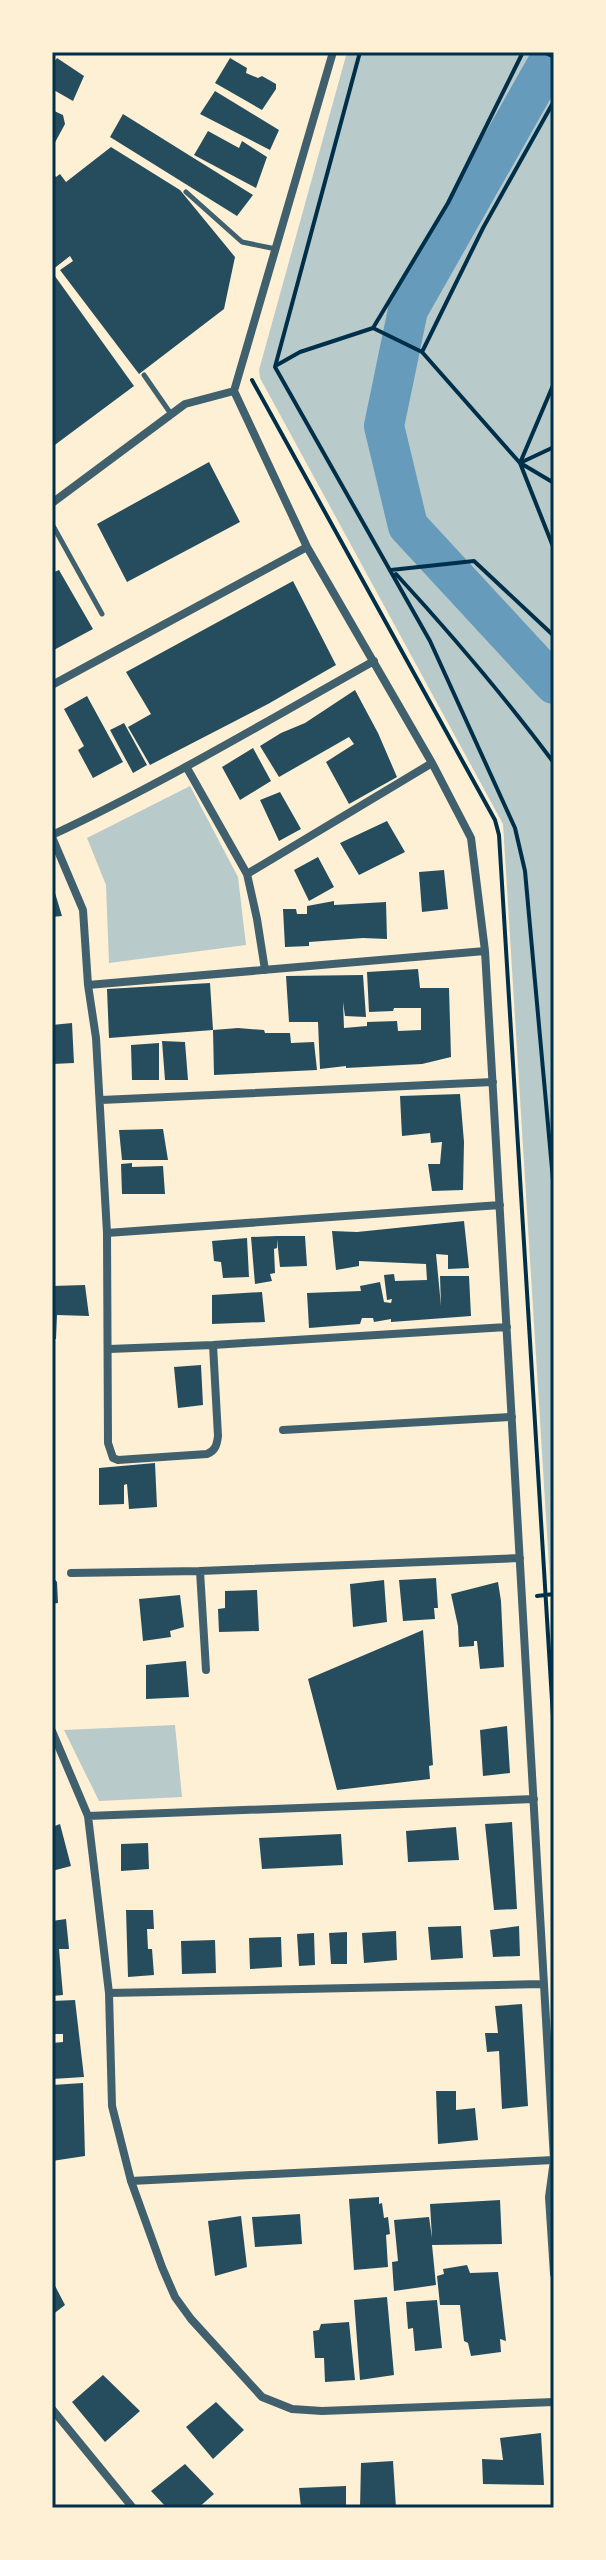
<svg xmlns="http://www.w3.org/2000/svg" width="606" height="2560" viewBox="0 0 606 2560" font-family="'PT Sans',sans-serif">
	<rect width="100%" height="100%" fill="#fdf0d5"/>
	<path fill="#b9caca" d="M347 52H554V1646L503 824 260 378 259 370Z
		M190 786 238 877 246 945 109 963 106 885 87 838Z
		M175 1725 182 1797 99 1801 64 1730Z"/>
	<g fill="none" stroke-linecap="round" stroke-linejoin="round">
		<path stroke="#669bbc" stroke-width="40" d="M554 52 408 310 384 426 408 526 554 684"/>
	</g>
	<path fill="#264d5e" d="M57 58 84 76 73 101 52 89V65Z
		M230 58 247 68 246 73 258 78 262 76 276 84V89L262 110 215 83Z
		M215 91 279 130 270 150 200 114Z
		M52 110 63 115 65 124 52 148Z
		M123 114 253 195 237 216 110 137Z
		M208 131 239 148 242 141 267 157 256 188 194 155Z
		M111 147 180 190 235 257 224 309 139 374 60 270 73 261 70 256 52 270V172L56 177 60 174 66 182Z
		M52 272 134 386 52 447Z
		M209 462 240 522 127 582 97 524Z
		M59 570 93 629 52 651V573Z
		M293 581 336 665 268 704 150 765 128 727 151 714 126 672Z
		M355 690 378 733 397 777 349 804 326 762 354 744 349 737 279 777 260 746 281 733 305 723Z
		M87 696 123 762 93 778 78 750 84 746 64 709Z
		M124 723 147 765 133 773 110 730Z
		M253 748 271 781 240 800 222 767Z
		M280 792 301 829 279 841 260 800Z
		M387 821 405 852 359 875 340 843Z
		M318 857 334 887 309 901 294 870Z
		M444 870 448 909 422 912 419 872Z
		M52 883 62 916 52 917Z
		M334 901V905L386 902 387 939 363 938 309 942V946L285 947 283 909H296L297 914H307V906Z
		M418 969 420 988H449L451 1057 422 1064 346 1068V1066L320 1069 318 1022H289L286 976 363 975 366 1017 345 1016 343 1002 344 1028 367 1026V1022L397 1021 398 1031 421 1030V1008H394L393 1011 369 1012 367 972Z
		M210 983 213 1030 109 1038 107 989Z
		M72 1023 74 1063 52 1064V1025Z
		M238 1028 264 1030 265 1033H290L291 1043 314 1042 317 1070 214 1075 213 1030Z
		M162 1041 185 1042 188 1080H165Z
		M159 1043V1080H132L131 1045Z
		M460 1094 464 1142 463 1190 432 1191 428 1164H440L442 1142 431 1143 430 1133 402 1136 400 1096Z
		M163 1129 168 1160H122L119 1130Z
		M132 1163V1167L163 1166 165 1194H122L121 1164Z
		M464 1221 469 1268 448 1269V1255L436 1254 437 1264 441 1306 440 1276H469L471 1316 391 1322V1319L374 1322 373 1318H362L360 1324 309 1328 307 1293 361 1291 360 1286 380 1282 384 1302 391 1303 392 1299 387 1300 384 1275 394 1274 395 1281 427 1280 426 1264 359 1261V1266L336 1270 332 1231 357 1232Z
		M277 1236H305L307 1266 280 1267 277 1239V1248L274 1249 275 1273 270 1274 272 1281 255 1284 251 1237Z
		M247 1238 249 1277 223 1278 221 1262 214 1261 212 1241Z
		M85 1285 89 1316 57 1315 56 1339H52V1286Z
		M262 1292 265 1322 212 1324V1295Z
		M201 1365 203 1405 178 1408 174 1367Z
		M155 1463 157 1507 129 1509 127 1484 124 1485V1504L99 1505V1468Z
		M52 1576 57 1582 58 1603 52 1604Z
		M436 1578 438 1608H434L435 1619 403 1621 399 1580Z
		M384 1580 387 1622 353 1627 350 1584Z
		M498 1582 501 1601 504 1667 480 1669 477 1641H474V1646L459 1647 458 1626 451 1594Z
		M257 1590 259 1631 219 1632 218 1609 225 1608V1591Z
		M180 1595 184 1627 170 1631 171 1637 143 1641 139 1599Z
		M423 1630 433 1765 429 1766 430 1779 337 1790 308 1679Z
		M186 1661 189 1697 146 1699V1665Z
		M507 1726 510 1773 483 1776 480 1730Z
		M512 1822 517 1909 494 1910 485 1824Z
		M60 1824 71 1866 52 1871V1827Z
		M456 1827 459 1860 408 1862 406 1831Z
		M341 1834 343 1865 262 1869 259 1838Z
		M148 1843 149 1869 121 1871V1844Z
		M126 1910H153L154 1929H147L148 1949H152L154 1975 128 1977Z
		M66 1919 69 1949H59L63 1995 52 1996V1921Z
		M461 1926 463 1958 431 1960 428 1927Z
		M519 1926 520 1956 493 1957 490 1930Z
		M396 1931 397 1960 364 1963 362 1933Z
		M347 1932V1964H331L329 1933Z
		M314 1933 315 1965 299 1966 297 1934Z
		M281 1937 282 1967 250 1969 249 1938Z
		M215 1940 216 1973 182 1974 181 1941Z
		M75 2000 84 2077 52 2079V2043L63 2042V2034H52V2001Z
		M522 2004 528 2106 502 2109 499 2051 487 2052 485 2033H498L495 2006Z
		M83 2083 85 2156 52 2161V2085Z
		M436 2091H456V2110L475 2108 478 2140 438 2144Z
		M379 2197V2204L382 2203 384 2218 388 2217 390 2234 386 2235 388 2267 354 2270 349 2199Z
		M500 2200 502 2244 432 2245 436 2285 394 2291 392 2262 398 2261 394 2220 429 2217 432 2238 430 2204Z
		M300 2214 302 2244 255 2247 252 2217Z
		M241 2216 247 2267 215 2276 208 2221Z
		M467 2265 470 2273 498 2272 506 2341 500 2339 501 2352 471 2356 468 2343 464 2341 460 2305H440L437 2276 444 2274 443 2269Z
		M52 2280 65 2305 52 2315Z
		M387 2297 394 2375 360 2380 354 2300Z
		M437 2300 442 2348 415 2351 413 2328 408 2329 406 2302Z
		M349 2322 355 2380 325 2382 324 2358H315L313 2331 319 2330 321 2324Z
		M103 2375 140 2411 105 2442 72 2402Z
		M216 2402 244 2430 213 2459 186 2427Z
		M541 2433 544 2485 483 2484 482 2459 503 2460 500 2438Z
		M393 2461 396 2508H360L361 2463Z
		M185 2464 214 2494 198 2508H167L151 2491Z
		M346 2486V2508H301L299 2488Z"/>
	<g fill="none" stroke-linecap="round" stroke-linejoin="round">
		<path stroke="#003049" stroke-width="4" d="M360 52 275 367 430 641 515 828 525 871 554 1191
			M544 52 554 57
			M373 328 448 203 523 52
			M422 352 483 228 554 101
			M277 365 300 352 373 328 422 352 520 463 554 549
			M252 380 495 820 499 835 554 1733
			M522 462 554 447
			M520 463 554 383
			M522 464 554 483
			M391 570 474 561 554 636
			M396 574C452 635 505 697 554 763
			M537 1596 554 1594"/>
		<path stroke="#3f606c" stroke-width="5" d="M186 192 242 242 276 249
			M144 375 171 414
			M52 524 102 614"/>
		<path stroke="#3f606c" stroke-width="8" d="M333 52 234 391 307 547 432 763 471 838 485 951 554 2160 549 2197 554 2274
			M52 503 185 404 234 391
			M52 685 307 547
			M187 768 247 874 257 919 265 970
			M52 835C163 783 267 721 374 661
			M52 837 83 910 88 985 96 1038 107 1233 108 1443 113 1458 118 1460 207 1454C215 1451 217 1445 218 1436L213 1345
			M247 874 432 763
			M88 985 485 951
			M101 1100 493 1082
			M107 1233 500 1205
			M109 1349 213 1345 507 1327
			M283 1430 512 1417
			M200 1571 206 1670
			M71 1573 200 1571 520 1558
			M52 1731 88 1816 109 1993 112 2106 131 2181 162 2267 175 2297 191 2319 262 2397 292 2409 322 2411 554 2402
			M88 1816 534 1799
			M109 1993 542 1984
			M131 2181 554 2160
			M52 2409 133 2508"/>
	</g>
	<rect width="606" height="2560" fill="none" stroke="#fdf0d5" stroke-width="108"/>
	<rect x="54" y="54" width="498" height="2452" fill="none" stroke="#003049" stroke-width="3"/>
</svg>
